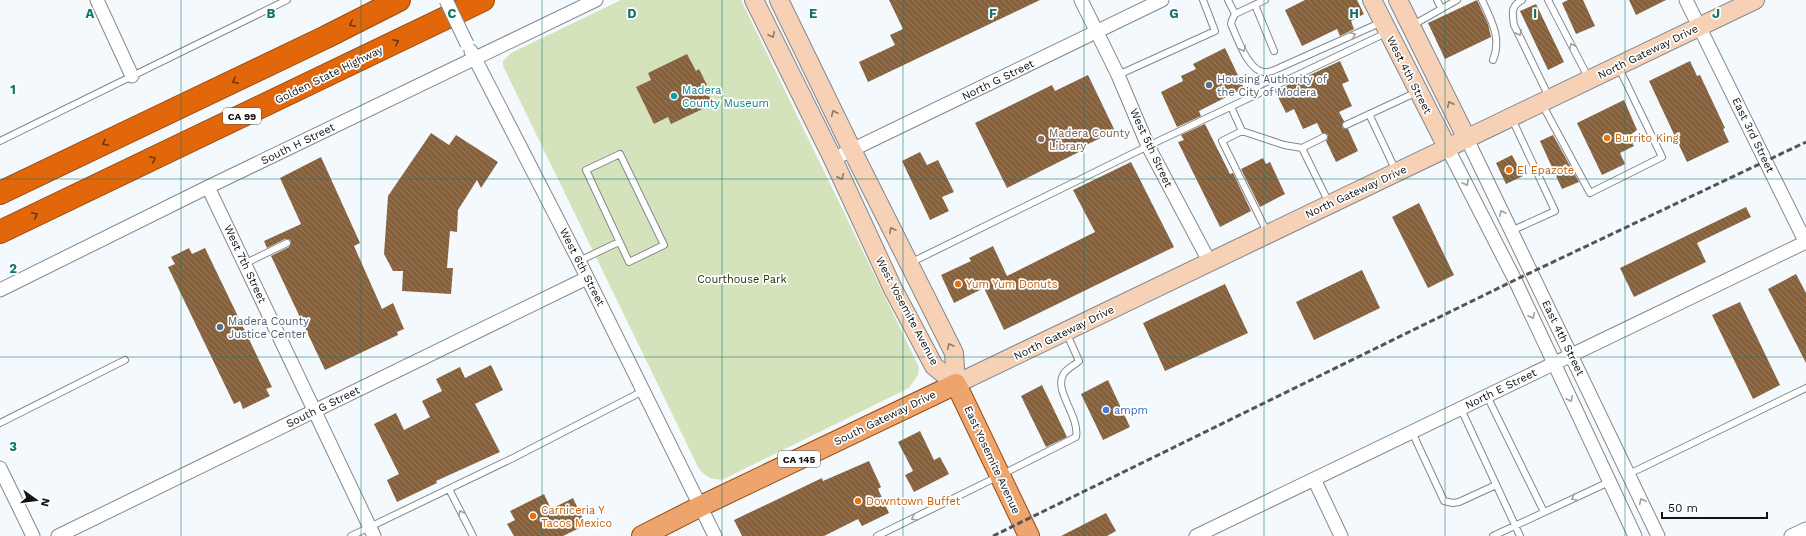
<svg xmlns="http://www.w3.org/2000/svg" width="1806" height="536" viewBox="0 0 1806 536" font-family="'Work Sans',sans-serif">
	<defs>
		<pattern id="building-back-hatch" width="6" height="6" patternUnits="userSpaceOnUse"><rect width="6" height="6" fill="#88613a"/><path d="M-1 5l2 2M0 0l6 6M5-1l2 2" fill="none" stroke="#967b60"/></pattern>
	</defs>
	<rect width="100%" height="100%" fill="#f4f9fe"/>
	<path fill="#d5e3bd" d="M621 0H741L919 367 918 375 909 388 724 479C713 481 706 477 699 469L503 66V61L511 53Z"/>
	<path fill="url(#building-back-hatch)" d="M889 0H1040L868 82 859 62 895 45 890 35 903 29Z
		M1305 0H1357L1364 14 1351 21 1354 29 1340 36 1337 29 1302 46 1285 10Z
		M1477 0 1488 24 1491 37 1445 59 1428 23Z
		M1568 0H1583L1595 26 1576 34 1562 3Z
		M1629 0H1666L1636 15Z
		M1536 4 1564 62 1548 70 1520 11Z
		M1225 48 1244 88 1199 111 1201 116 1177 127 1161 92 1183 81 1181 76 1196 69 1193 64Z
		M687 54 696 71 699 69 707 85 704 86 713 104 671 124 668 117 654 124 636 87 651 80 648 73Z
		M1340 61 1349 81 1342 84 1352 106 1339 112 1344 121 1342 127 1344 129H1348L1358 151 1336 162 1326 141 1328 138V135L1322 133 1317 123 1303 129 1294 109 1286 113 1275 91Z
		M1690 61 1697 76 1700 75 1725 128 1723 129 1729 142 1687 162 1649 81Z
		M1088 75 1115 131 1082 147 1083 150 1007 188 975 123 1052 85 1055 91Z
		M1624 100 1637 130 1629 136 1634 146 1620 153 1625 164 1602 175 1577 123Z
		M1205 124 1230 174 1233 173 1251 211 1220 227 1178 142 1184 140 1181 135Z
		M431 133 449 145 456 135 498 162 481 188 477 180 458 210 457 232 450 231 447 268H453L451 294 402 291 403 271H393L384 254 388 196Z
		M1553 135 1579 182 1562 189 1540 141Z
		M920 152 927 165 938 160 954 192 942 197 949 211 930 220 902 161Z
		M1512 155 1523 176 1506 184 1496 163Z
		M321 157 360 243 354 246 382 309 393 303 404 329 397 332 398 335 325 370 271 256 289 247 291 241 289 239H285L267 248 264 241 301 224 280 178Z
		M1263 158 1266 164 1270 162 1285 194 1260 207 1241 169Z
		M1131 162 1174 247 1004 330 984 288 954 303 941 275 971 261 969 258 993 246 1007 276 1095 232 1073 190Z
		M1419 203 1454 275 1428 288 1392 217Z
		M1746 207 1751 217 1697 243 1706 262 1634 297 1620 268Z
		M189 248 192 254 205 248 272 387 266 389 270 396 243 409 240 401 234 404 168 267 175 264 171 257Z
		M1362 270 1380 308 1314 340 1296 302Z
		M1796 274 1806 293V363L1768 289Z
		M1225 284 1248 333 1165 371 1143 323Z
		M1740 302 1780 385 1753 399 1712 315Z
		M491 365 503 390 475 404 500 452 436 481 437 483 397 502 387 480 399 474 374 424 396 413 404 430 430 417 422 401 442 391 436 379 460 367 465 378Z
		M1108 380 1130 427 1103 440 1081 394Z
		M1042 385 1067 437 1046 447 1021 396Z
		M920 431 934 460 940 457 949 474 914 492 905 475 913 471 898 442Z
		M869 461 881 487 878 489 889 513 862 526 858 519 824 536H742L734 520 822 478 823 481Z
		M544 494 551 509 573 498 586 525 563 536H514L507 524 515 520 510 511Z
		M1106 513 1116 531 1107 536H1061Z"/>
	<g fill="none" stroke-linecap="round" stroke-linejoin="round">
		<defs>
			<path id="service" d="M1228 0 1235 14 1265 0
				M1437 0 1441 8
				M1482 0C1491 20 1502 38 1493 60
				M1522 0C1511 6 1512 13 1514 25L1549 97
				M1548 0 1589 79
				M1255 5 1274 51
				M1235 14 1232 20 1231 24C1237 37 1248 71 1264 72 1270 73 1274 70 1279 68L1382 22
				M1413 25 1457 0
				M1118 75 1215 31 1203 0
				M1542 104 1590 193 1662 157 1619 68
				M1231 107 1242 131 1222 141 1267 232
				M1369 114 1396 171
				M1346 125 1417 92
				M1242 131 1284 145 1302 148
				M1324 137 1302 148 1329 203
				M0 141 287 0
				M620 154 664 245 629 262 586 170Z
				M1511 231 1555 211 1512 119
				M579 261 619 242
				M910 263 1148 146 1386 33
				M244 264 287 243
				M1487 396 1544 512
				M1461 409 1520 536
				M0 423 125 360
				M1412 432 1444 501 1453 503 1459 502 1496 485
				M1629 474 1806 388
				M449 489 473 536
				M351 536 513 458 643 391
				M877 536 999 476 1076 437C1080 417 1054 391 1063 375 1066 368 1074 366 1079 361L1066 332
				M1493 536 1609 482"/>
			<path id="minor" d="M97 0 132 76
				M1081 0 1118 75 1148 146 1209 261
				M1686 0 1806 243
				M471 51 579 261 715 536
				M1467 139 1658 536
				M1448 149 1515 280 1635 536
				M833 159 1162 0
				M208 187 374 536
				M0 290 208 187 596 0
				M0 468 33 536
				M1314 479 1341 536
				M58 536 587 278
				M1196 536 1806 242
				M1791 536 1806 529"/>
			<path id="secondary" d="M754 0 833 159 893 289 934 366 956 384
				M779 0 852 150 954 353 956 384
				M1372 0 1448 149
				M1398 0 1467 139
				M956 384 1755 0"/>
			<path id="primary" d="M642 536 701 506 956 384 1029 536"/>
			<path id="motorway" d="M0 193 326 37 399 0
				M0 232 483 0"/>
		</defs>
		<use href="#service" stroke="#84888c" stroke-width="8"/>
		<use href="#minor" stroke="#84888c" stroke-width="15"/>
		<use href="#secondary" stroke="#84888c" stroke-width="20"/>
		<use href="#primary" stroke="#99490e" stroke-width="22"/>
		<use href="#motorway" stroke="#99490e" stroke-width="24"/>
		<use href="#service" stroke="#fff" stroke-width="6"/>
		<use href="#minor" stroke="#fff" stroke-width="13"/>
		<use href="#secondary" stroke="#f6d1b6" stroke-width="18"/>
		<use href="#primary" stroke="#eea46d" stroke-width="20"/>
		<use href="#motorway" stroke="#e2670b" stroke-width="22"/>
		<path stroke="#535558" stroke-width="3" stroke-dasharray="6 3" stroke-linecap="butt" d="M993 536 1515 280 1806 142"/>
		<defs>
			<path id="minor-bridge" d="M446 0 467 44"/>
		</defs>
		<use href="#minor-bridge" stroke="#84888c" stroke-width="15" stroke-linecap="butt"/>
		<use href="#minor-bridge" stroke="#fff" stroke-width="13"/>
	</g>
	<defs><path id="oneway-chevron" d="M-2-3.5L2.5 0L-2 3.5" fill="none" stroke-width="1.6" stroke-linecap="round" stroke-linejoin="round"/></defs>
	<g stroke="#6f3810">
		<use href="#oneway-chevron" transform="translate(352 24) rotate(153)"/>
		<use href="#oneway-chevron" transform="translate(396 42) rotate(-26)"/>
		<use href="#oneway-chevron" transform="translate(235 81) rotate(154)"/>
		<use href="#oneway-chevron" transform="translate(105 143) rotate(154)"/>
		<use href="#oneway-chevron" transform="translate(153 159) rotate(-25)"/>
		<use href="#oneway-chevron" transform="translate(35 215) rotate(-25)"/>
	</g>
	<g stroke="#a0a0a1">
		<use href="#oneway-chevron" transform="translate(1519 33) rotate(64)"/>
		<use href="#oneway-chevron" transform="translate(1353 35) rotate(-24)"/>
		<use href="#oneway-chevron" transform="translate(1572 46) rotate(-117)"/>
		<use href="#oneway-chevron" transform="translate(1243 49) rotate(64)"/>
		<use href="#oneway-chevron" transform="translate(1466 183) rotate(63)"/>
		<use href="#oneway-chevron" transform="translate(1502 213) rotate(-116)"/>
		<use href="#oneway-chevron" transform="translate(1532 316) rotate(65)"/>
		<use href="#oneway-chevron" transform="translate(1570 399) rotate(65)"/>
		<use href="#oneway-chevron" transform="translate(1574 498) rotate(155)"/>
		<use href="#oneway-chevron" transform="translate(1642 501) rotate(-115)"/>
		<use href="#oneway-chevron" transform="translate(461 513) rotate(-117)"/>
		<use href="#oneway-chevron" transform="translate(914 518) rotate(154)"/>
	</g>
	<g stroke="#8f7b6d">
		<use href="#oneway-chevron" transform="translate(772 35) rotate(64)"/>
		<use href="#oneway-chevron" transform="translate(1450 104) rotate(-116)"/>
		<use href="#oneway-chevron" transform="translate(834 113) rotate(-116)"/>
		<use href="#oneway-chevron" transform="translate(841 177) rotate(65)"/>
		<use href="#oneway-chevron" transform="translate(892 230) rotate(-117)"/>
		<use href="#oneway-chevron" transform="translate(950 346) rotate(-117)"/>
	</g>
	<path fill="none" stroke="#0f766e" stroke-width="1" stroke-opacity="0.55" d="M181 0V536M361 0V536M542 0V536M722 0V536M903 0V536M1084 0V536M1264 0V536M1445 0V536M1625 0V536M0 179H1806M0 357H1806"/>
	<g fill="#5c6f8a" stroke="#fff" stroke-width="1.5">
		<circle cx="1209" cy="85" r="4"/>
		<circle cx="220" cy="327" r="4"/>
	</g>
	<circle fill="#0f9aa8" stroke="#fff" stroke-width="1.5" cx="674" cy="96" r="4"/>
	<g fill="#e8710a" stroke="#fff" stroke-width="1.5">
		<circle cx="1607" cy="138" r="4"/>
		<circle cx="1509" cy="170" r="4"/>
		<circle cx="958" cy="284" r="4"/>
		<circle cx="858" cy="501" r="4"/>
		<circle cx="533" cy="516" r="4"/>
	</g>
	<circle fill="#8d6e63" stroke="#fff" stroke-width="1.5" cx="1041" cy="139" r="4"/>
	<circle fill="#3f7fe0" stroke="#fff" stroke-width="1.5" cx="1106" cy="410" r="4"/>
	<g text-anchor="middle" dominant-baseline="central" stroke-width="3.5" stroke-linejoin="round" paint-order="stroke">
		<g fill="#fff" stroke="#58595a" stroke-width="1">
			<rect x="223" y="108" width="38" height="16" rx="3"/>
			<rect x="778" y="451" width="42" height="16" rx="3"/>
		</g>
		<g font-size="10" font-weight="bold" fill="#111214">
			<text x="242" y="116">CA 99</text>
			<text x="799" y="459">CA 145</text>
		</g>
		<g font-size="11" fill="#111214" stroke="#fff">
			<text transform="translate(1648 52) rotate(-26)">North Gateway Drive</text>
			<text transform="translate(329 75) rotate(-26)">Golden State Highway</text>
			<text transform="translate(1409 75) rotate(63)">West 4th Street</text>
			<text transform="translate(998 80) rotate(-26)">North G Street</text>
			<text transform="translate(1753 135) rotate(64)">East 3rd Street</text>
			<text transform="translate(298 144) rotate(-26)">South H Street</text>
			<text transform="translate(1151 148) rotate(65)">West 5th Street</text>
			<text transform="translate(1356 192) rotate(-25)">North Gateway Drive</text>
			<text transform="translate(245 264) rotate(65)">West 7th Street</text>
			<text transform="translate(582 267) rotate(63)">West 6th Street</text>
			<text transform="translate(907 311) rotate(62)">West Yosemite Avenue</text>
			<text transform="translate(1064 333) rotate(-26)">North Gateway Drive</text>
			<text transform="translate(1563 338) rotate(64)">East 4th Street</text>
			<text transform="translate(1501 389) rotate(-26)">North E Street</text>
			<text transform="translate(323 407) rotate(-26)">South G Street</text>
			<text transform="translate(885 418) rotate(-26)">South Gateway Drive</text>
			<text transform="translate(992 460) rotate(65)">East Yosemite Avenue</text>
		</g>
		<g font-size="11" fill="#4e5e75" stroke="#fff" text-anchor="start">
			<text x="1217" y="79">Housing Authority of<tspan x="1217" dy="13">the City of Modera</tspan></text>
			<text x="228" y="321">Madera County<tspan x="228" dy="13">Justice Center</tspan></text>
		</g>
		<g font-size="11" fill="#0d838f" stroke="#fff" text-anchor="start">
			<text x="682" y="90">Madera<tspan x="682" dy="13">County Museum</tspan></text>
		</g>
		<g font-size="11" fill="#785e54" stroke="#fff" text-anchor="start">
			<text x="1049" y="133">Madera County<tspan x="1049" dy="13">Library</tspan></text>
		</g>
		<g font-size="11" fill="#c56008" stroke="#fff" text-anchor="start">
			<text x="1615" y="138">Burrito King</text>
			<text x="1517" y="170">El Epazote</text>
			<text x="966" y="284">Yum Yum Donuts</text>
			<text x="866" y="501">Downtown Buffet</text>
			<text x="541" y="510">Carniceria Y<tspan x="541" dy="13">Tacos Mexico</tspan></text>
		</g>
		<g font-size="11" fill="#29340c" stroke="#fff">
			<text x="742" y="279">Courthouse Park</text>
		</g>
		<g font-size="11" fill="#366cbe" stroke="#fff" text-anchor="start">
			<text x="1114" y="410">ampm</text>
		</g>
	</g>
	<g font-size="13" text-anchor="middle" font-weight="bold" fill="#0f766e" stroke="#fff" stroke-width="3.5" stroke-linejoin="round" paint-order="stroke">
		<text x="90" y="18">A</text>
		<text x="271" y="18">B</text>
		<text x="452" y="18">C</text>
		<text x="632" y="18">D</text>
		<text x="813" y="18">E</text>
		<text x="993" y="18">F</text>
		<text x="1174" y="18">G</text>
		<text x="1354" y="18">H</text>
		<text x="1535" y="18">I</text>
		<text x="1716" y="18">J</text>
		<text x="13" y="94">1</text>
		<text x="13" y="273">2</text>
		<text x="13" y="451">3</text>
	</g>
	<g transform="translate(36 500) rotate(104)" stroke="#ffffff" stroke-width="3" paint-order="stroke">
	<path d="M0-3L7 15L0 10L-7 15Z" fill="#111214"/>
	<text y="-6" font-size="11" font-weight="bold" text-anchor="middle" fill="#111214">N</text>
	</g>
	<path d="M1662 512v6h105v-6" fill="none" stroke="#111214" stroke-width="2"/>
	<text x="1668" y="512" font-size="12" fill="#111214" stroke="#ffffff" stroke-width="3" paint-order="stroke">50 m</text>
</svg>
